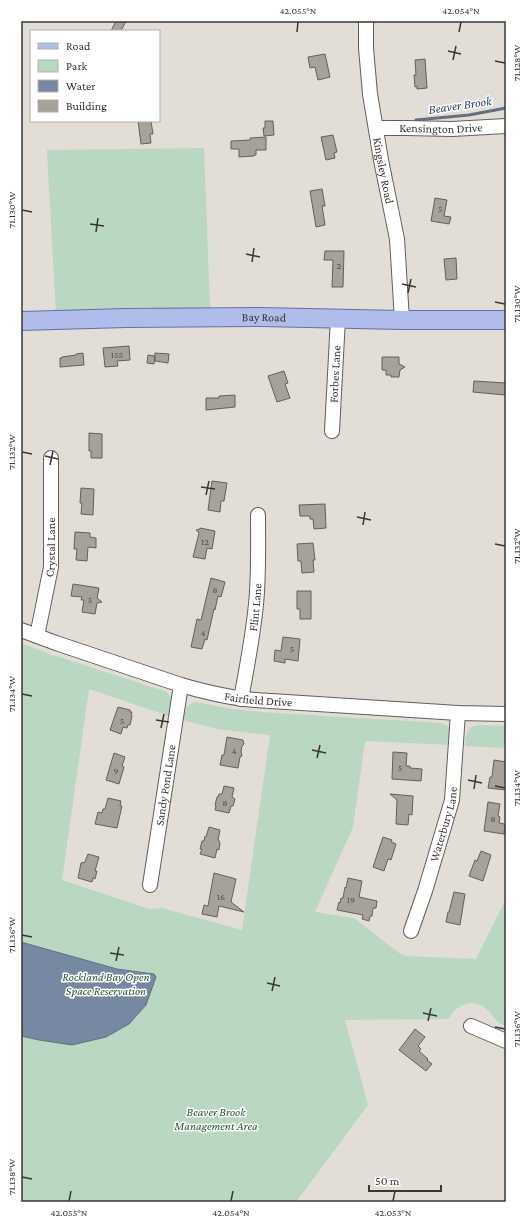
<svg xmlns="http://www.w3.org/2000/svg" width="527" height="1223" viewBox="0 0 527 1223" font-family="'Crimson Pro',serif">
	<rect width="100%" height="100%" fill="#e2ddd6"/>
	<path fill="#bad7c2" d="M204 148 210 308 56 315 47 150Z
		M21 643 50 654 164 691C175 697 173 706 172 717L89 689 62 880 149 909 162 908 242 930 270 735 217 729 183 720 185 711 187 707 192 703 196 702 232 709 261 712 441 723C453 726 451 735 453 745L365 741 353 827 315 912 354 918 399 953 407 956 476 959 506 899V1026C494 1022 494 1014 485 1008 472 998 455 1005 449 1019L345 1020 368 1105 296 1202H21Z
		M478 725 506 726V748L465 746C466 736 466 727 478 725Z"/>
	<path fill="#7788a2" stroke="#647081" d="M21 942 117 969 154 974 156 977 146 1005 129 1024 106 1037 72 1045 39 1040 21 1036Z"/>
	<g fill="none" stroke-linecap="round" stroke-linejoin="round">
		<path stroke="#647081" stroke-width="3" d="M416 120 469 115 506 108"/>
	</g>
	<path fill="#a6a19b" stroke="#645f59" d="M116 21H126L121 31H111Z
		M325 54 330 77 318 80 315 67 310 68 308 57Z
		M425 59 427 88 417 89V86L415 87 414 75H416L415 60Z
		M138 121H151L153 134H150L151 143 141 144Z
		M265 121H273L274 135 264 136 263 128H265Z
		M333 135 337 152 334 153 335 158 326 160 321 137Z
		M266 137V150H256V155H254V156L239 157V149H231V141L250 140V138Z
		M322 189 325 206H322L325 225 316 227 310 191Z
		M435 198 447 200 444 216 451 217 449 224 431 221Z
		M325 251H344L343 287H332L333 260H324Z
		M456 258 457 279 446 280 444 259Z
		M129 346 130 360 117 361 118 366 105 367 103 348Z
		M83 353 84 365 60 367V358H62V357L76 355V354Z
		M155 353 169 354 168 363 155 361Z
		M148 355 155 356 154 364 147 363Z
		M382 357H399V364L405 367 400 370 399 377H391V375H386V370H382Z
		M284 371 288 383 285 384 290 398 277 402 268 376Z
		M474 381 506 383 505 395 473 392Z
		M235 395V407L206 410V398H219V396Z
		M89 433 102 434V458H91V451H89Z
		M212 481 227 483 224 501H221L220 512 208 510Z
		M81 488 94 489 93 515 81 514 82 503H80Z
		M325 504 326 528 314 529 313 519H310V516H300L299 505Z
		M200 528 215 531 212 549 207 548 205 559 193 557 199 533 196 530 200 529Z
		M75 532 90 533V537L96 538V548L88 547 87 561 76 560 77 549H74Z
		M313 543 315 560H313L314 572 302 573 301 561H298L297 544Z
		M211 578 225 582 221 597 218 596 215 610 214 609 207 640 205 639 202 649 191 647 197 619 201 620Z
		M73 584 99 588 97 598 102 602 97 603 95 614 82 612 84 600H81L82 597 71 596Z
		M297 591H311V619H300V609H297Z
		M283 637 300 639 298 661 285 659V663L274 661 275 650 281 651Z
		M118 707 130 710V712H132L131 715 132 716 130 725H128L127 728 123 727 121 734 110 730Z
		M227 737 243 740 244 744 242 746 241 751 242 756 240 757 238 768 220 765 222 755H224Z
		M393 752 407 753 406 766H410V768L422 769 421 781 392 779Z
		M114 753 125 757 122 766 124 767 119 784 106 780Z
		M494 760 506 762V790L488 788 490 777H492Z
		M224 786 234 788 232 797 235 799 233 806H231L229 813 215 810 216 806 215 805 217 797H218L219 794H222Z
		M390 794 413 796 412 815 409 814 408 825 396 824 397 800Z
		M108 798 121 801 120 806H122L117 828 95 824 98 812 102 813 103 809H105Z
		M488 802 500 804 498 816 500 817 499 823 505 824 504 834 484 831Z
		M209 827 220 830 218 840H219V842L220 843 219 850 217 849 215 858 200 854 202 849H200L202 841H204L205 836 206 837Z
		M383 837 392 840 391 842 396 844 391 860 388 859 384 871 373 867Z
		M481 851 491 855 483 881 469 876 475 860 477 861Z
		M88 854 99 857 95 871H97L95 879 93 878 92 882 78 878 81 863 85 862Z
		M214 873 236 879 231 902 244 912 219 906 217 917 202 914 204 905 208 906Z
		M348 878 362 881 359 897 377 901 376 908H373L372 916H370L369 921 362 919 363 915 337 910 339 902 340 903 341 898H343L345 887 346 888Z
		M454 892 465 894 460 925 446 922 448 912H449Z
		M415 1029 425 1037 418 1046 421 1049 419 1051 428 1059 427 1060 432 1064 426 1071 399 1050Z"/>
	<g fill="none" stroke-linecap="round" stroke-linejoin="round">
		<defs>
			<g id="minor">
				<path id="s1" d="M366 21V48L370 94 381 160 397 239 402 320"/>
				<path id="s2" d="M376 128H406L452 129 506 126"/>
				<path id="s3" d="M332 431 338 318"/>
				<path id="s4" d="M21 630 56 643 181 685C205 692 230 698 255 700L458 713 506 714"/>
				<path id="s5" d="M37 636 51 567V458"/>
				<path id="s6" d="M241 699C247 667 253 636 256 604 259 575 258 545 258 515"/>
				<path id="s7" d="M150 885 181 685"/>
				<path id="s8" d="M411 931 425 891 452 800 458 713"/>
				<path d="M471 1026 506 1041"/>
			</g>
			<g id="major">
				<path id="s9" d="M21 321 126 318 260 317 402 320H506"/>
			</g>
		</defs>
		<use href="#minor" stroke="#635e58" stroke-width="16"/>
		<use href="#major" stroke="#6570a1" stroke-width="20"/>
		<use href="#minor" stroke="#fff" stroke-width="14"/>
		<use href="#major" stroke="#b0bcea" stroke-width="18"/>
	</g>
	<path fill="none" stroke="#393734" stroke-width="1.5" d="M297 32 298 22M459 32 461 22M448 51 461 54M453 60 456 46M495 61 505 63M22 210 32 212M90 224 104 226M96 232 98 218M246 254 260 257M252 262 254 248M402 284 416 287M408 293 411 279M495 302 505 304M22 452 32 454M45 456 58 459M50 465 53 451M201 487 215 489M206 495 209 481M357 517 371 520M363 525 365 512M495 544 505 546M22 694 32 696M156 720 169 722M161 728 164 714M312 750 326 753M317 758 320 745M468 780 482 783M495 786 505 788M474 789 476 775M22 935 32 937M110 953 124 955M116 961 119 947M267 983 280 986M272 991 275 977M423 1013 437 1016M428 1021 431 1008M495 1027 505 1029M22 1177 32 1179M69 1201 71 1191M231 1201 233 1191M393 1201 395 1191"/>
	<g text-anchor="middle" dominant-baseline="central" stroke-width="3" stroke-linejoin="round" paint-order="stroke">
		<g font-size="10" fill="#54524e">
			<text x="440" y="208">5</text>
			<text x="339" y="265">2</text>
			<text x="117" y="354">155</text>
			<text x="205" y="541">12</text>
			<text x="215" y="589">8</text>
			<text x="90" y="599">5</text>
			<text x="203" y="632">4</text>
			<text x="292" y="648">5</text>
			<text x="122" y="720">5</text>
			<text x="234" y="750">4</text>
			<text x="400" y="767">5</text>
			<text x="116" y="770">9</text>
			<text x="225" y="802">8</text>
			<text x="493" y="818">8</text>
			<text x="221" y="896">16</text>
			<text x="351" y="899">19</text>
		</g>
		<g font-size="12" fill="#393734" stroke="#fff">
			<text stroke="none"><textPath href="#s2" startOffset="65">Kensington Drive</textPath></text>
			<text stroke="none"><textPath href="#s1" startOffset="151">Kingsley Road</textPath></text>
			<text stroke="none"><textPath href="#s9" startOffset="243">Bay Road</textPath></text>
			<text stroke="none"><textPath href="#s3" startOffset="57">Forbes Lane</textPath></text>
			<text stroke="none"><textPath href="#s5" startOffset="90">Crystal Lane</textPath></text>
			<text stroke="none"><textPath href="#s6" startOffset="93">Flint Lane</textPath></text>
			<text stroke="none"><textPath href="#s4" startOffset="248">Fairfield Drive</textPath></text>
			<text stroke="none"><textPath href="#s7" startOffset="101">Sandy Pond Lane</textPath></text>
			<text stroke="none"><textPath href="#s8" startOffset="112">Waterbury Lane</textPath></text>
		</g>
		<g font-size="12" font-style="italic" fill="#26583a" stroke="#fff">
			<text x="106" y="977">Rockland Bay Open<tspan x="106" dy="14">Space Reservation</tspan></text>
			<text x="216" y="1112">Beaver Brook<tspan x="216" dy="14">Management Area</tspan></text>
		</g>
		<g font-size="13" font-style="italic" fill="#2d466e" stroke="#fff">
			<text transform="translate(460 105) rotate(-8)">Beaver Brook</text>
		</g>
	</g>
	<rect width="527" height="1223" fill="none" stroke="#ffffff" stroke-width="44"/>
	<rect x="30" y="30" width="130" height="92" fill="#ffffff" stroke="#b0afae"/>
	<rect x="38" y="43" width="20" height="6" fill="#b0bcea" stroke="#b0afae"/>
	<text x="66" y="50" font-size="12" fill="#393734">Road</text>
	<rect x="38" y="60" width="20" height="12" fill="#bad7c2" stroke="#b0afae"/>
	<text x="66" y="70" font-size="12" fill="#393734">Park</text>
	<rect x="38" y="80" width="20" height="12" fill="#7788a2" stroke="#b0afae"/>
	<text x="66" y="90" font-size="12" fill="#393734">Water</text>
	<rect x="38" y="100" width="20" height="12" fill="#a6a19b" stroke="#b0afae"/>
	<text x="66" y="110" font-size="12" fill="#393734">Building</text>
	<path d="M369 1185v6h72v-6" fill="none" stroke="#393734" stroke-width="2"/>
	<text x="375" y="1185" font-size="12" fill="#393734" stroke="#ffffff" stroke-width="3" paint-order="stroke">50 m</text>
	<rect x="22" y="22" width="483" height="1179" fill="none" stroke="#393734" stroke-width="1.5"/>
	<g font-size="10" text-anchor="middle" fill="#393734">
		<text x="298" y="14">42.055°N</text>
		<text x="461" y="14">42.054°N</text>
		<text transform="translate(516 63) rotate(-90)" y="4">71.128°W</text>
		<text transform="translate(11 210) rotate(-90)" y="4">71.130°W</text>
		<text transform="translate(516 304) rotate(-90)" y="4">71.130°W</text>
		<text transform="translate(11 452) rotate(-90)" y="4">71.132°W</text>
		<text transform="translate(516 546) rotate(-90)" y="4">71.132°W</text>
		<text transform="translate(11 694) rotate(-90)" y="4">71.134°W</text>
		<text transform="translate(516 788) rotate(-90)" y="4">71.134°W</text>
		<text transform="translate(11 935) rotate(-90)" y="4">71.136°W</text>
		<text transform="translate(516 1029) rotate(-90)" y="4">71.136°W</text>
		<text transform="translate(11 1177) rotate(-90)" y="4">71.138°W</text>
		<text x="69" y="1216">42.055°N</text>
		<text x="231" y="1216">42.054°N</text>
		<text x="393" y="1216">42.053°N</text>
	</g>
</svg>
